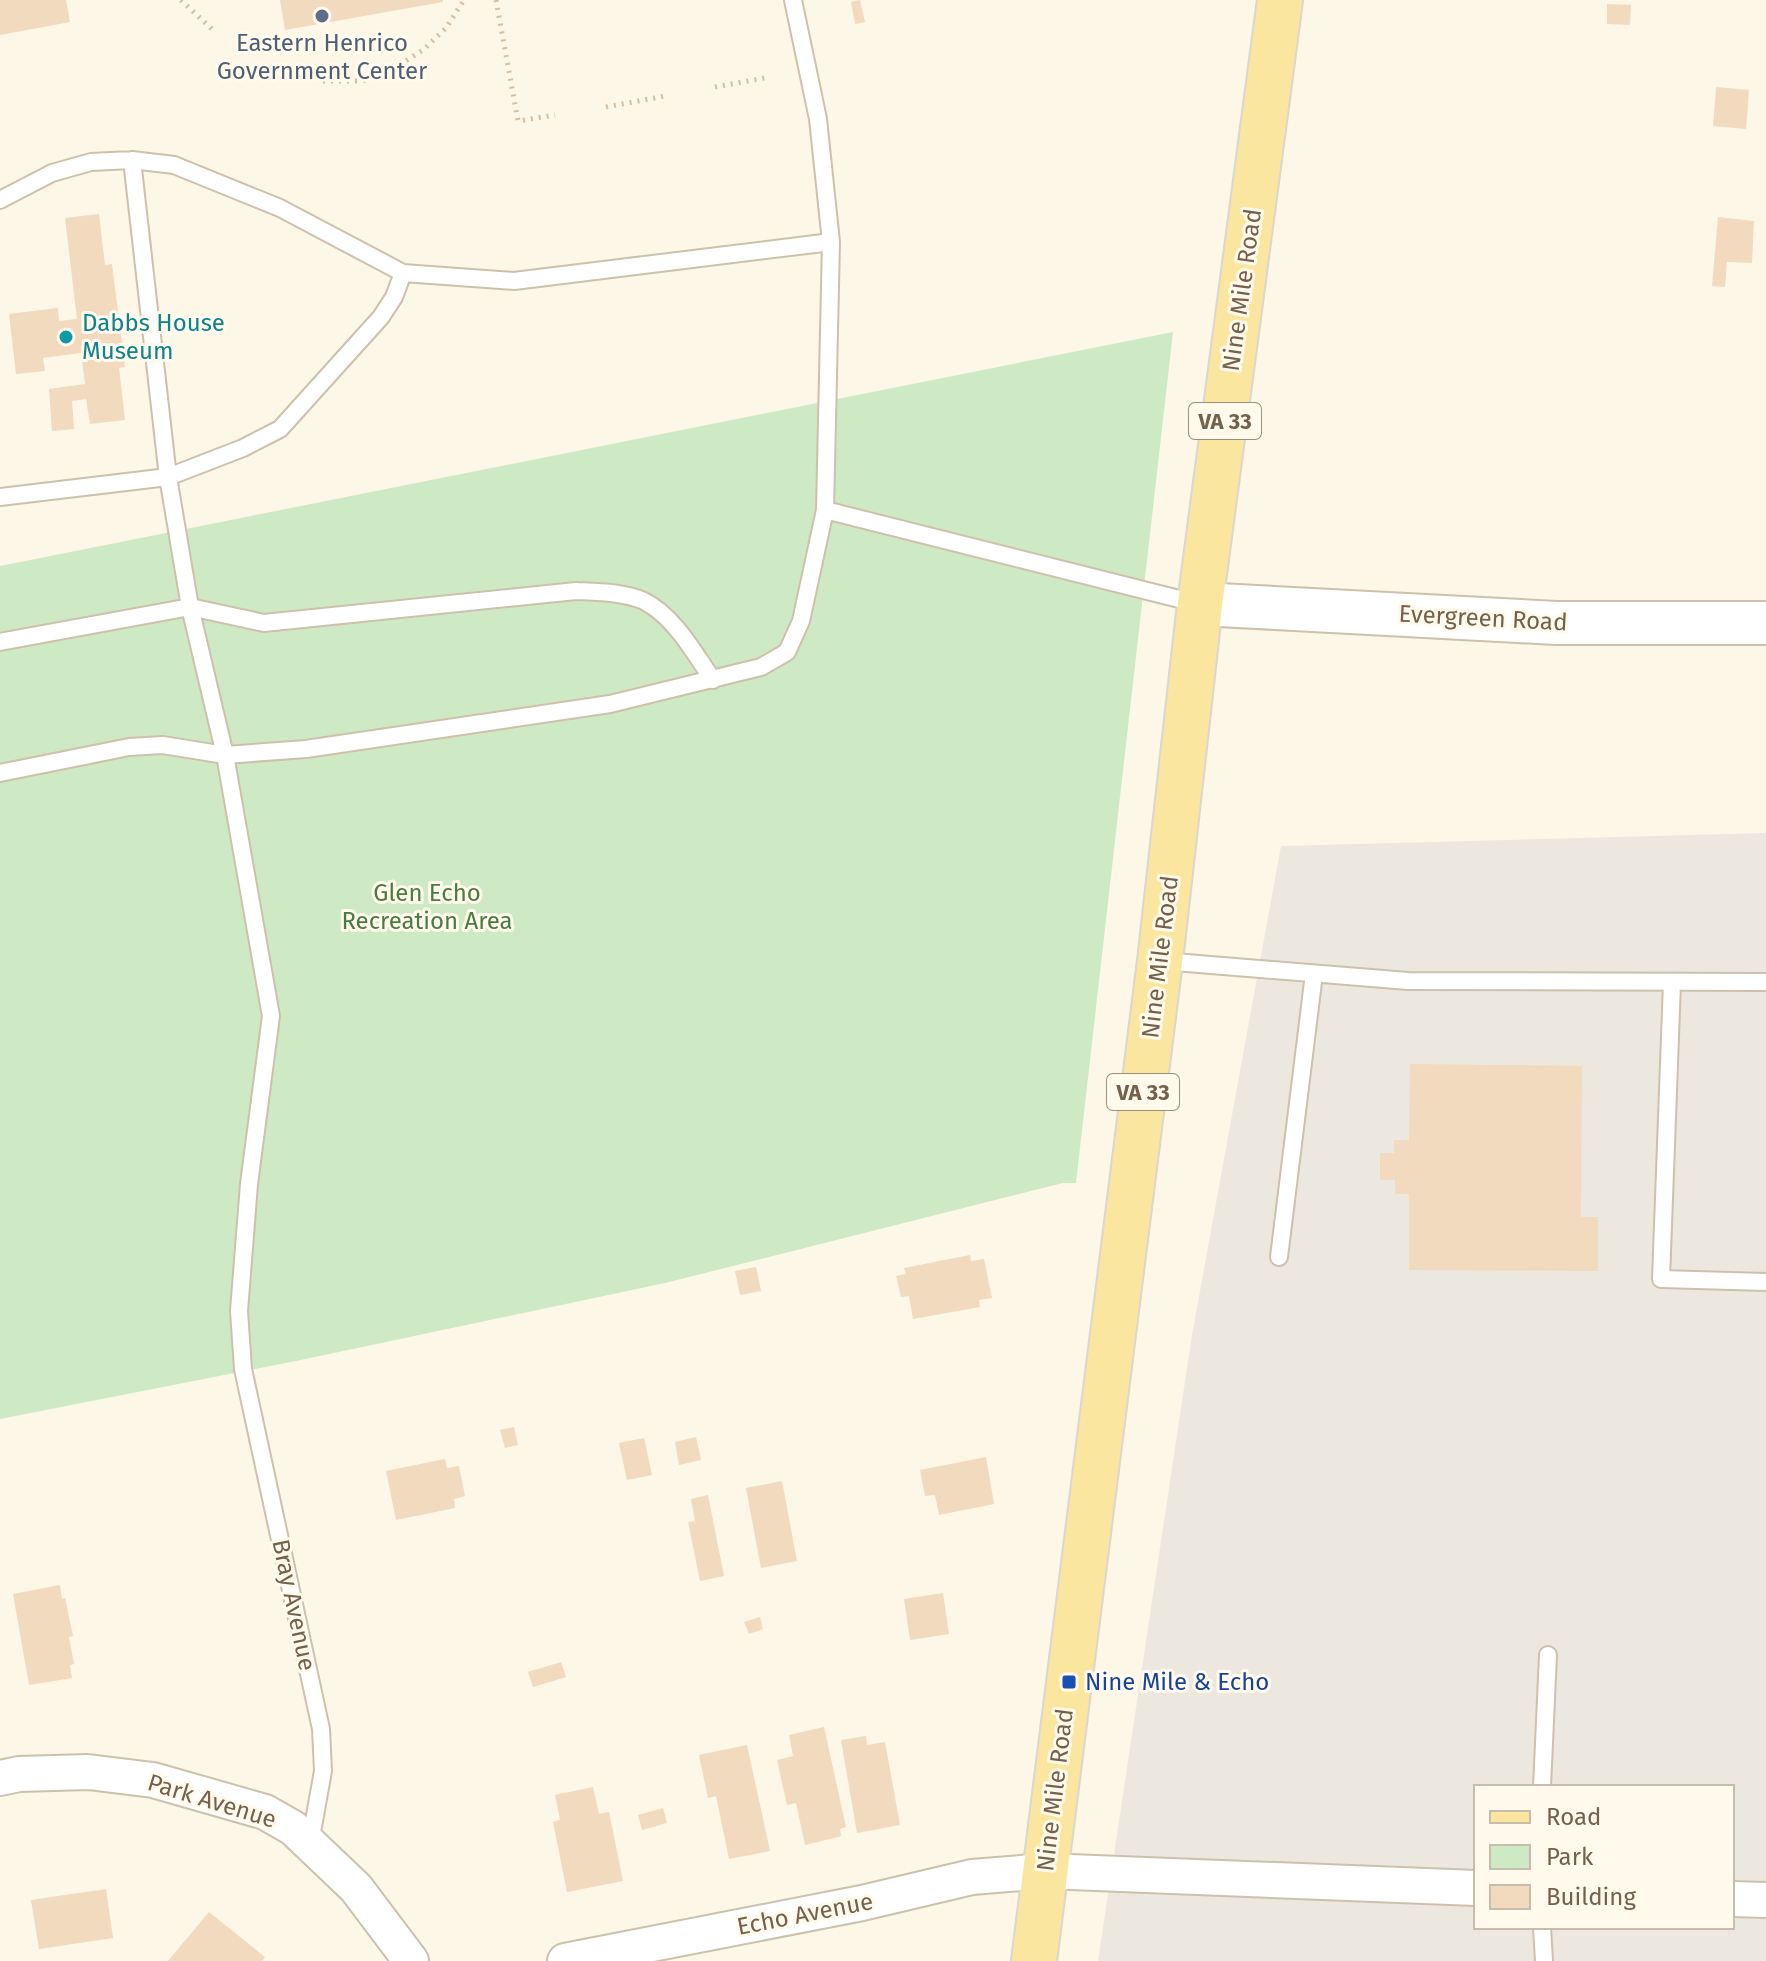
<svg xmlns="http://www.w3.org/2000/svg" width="1766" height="1961" viewBox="0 0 1766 1961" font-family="'Fira Sans',sans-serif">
	<rect width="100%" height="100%" fill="#fcf7e6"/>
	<path fill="#ece8e0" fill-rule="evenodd" d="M1766 833V1961H1098L1192 1335 1281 846ZM1476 1787H1732V1927H1476Z"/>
	<path fill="#ceeac4" d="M1173 332 1076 1183H1063L665 1283 296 1361 0 1419V566Z"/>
	<path fill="#f1dabe" d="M0 0H66L70 22 0 35Z
		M280 0H443V2L285 30Z
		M860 0 865 22 855 24 851 2Z
		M1607 4 1631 5 1630 25 1607 24Z
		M1716 87 1749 90 1746 129 1713 126Z
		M99 214 105 265 112 264 125 367 119 368 125 420 90 424 86 399 72 401 74 429 52 431 49 389 85 384 81 353 43 358 45 371 16 374 9 314 58 308 59 321 77 319 65 218Z
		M1718 217 1754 221 1752 263 1727 262 1725 287 1712 286Z
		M1410 1064 1582 1066 1581 1217H1598V1271L1409 1270V1194H1395V1180H1380V1153H1394V1140H1409Z
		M970 1255 971 1261 984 1259 992 1298 979 1300 980 1307 913 1319 909 1296 901 1297 896 1276 906 1274 904 1268Z
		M756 1267 761 1291 740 1295 735 1271Z
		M514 1427 518 1445 505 1448 500 1430Z
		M696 1437 701 1460 679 1465 675 1442Z
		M644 1438 652 1475 627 1480 619 1443Z
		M986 1457 994 1504 939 1515 935 1495 925 1496 920 1470Z
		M445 1459 447 1468 459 1466 465 1496 454 1499 455 1508 396 1520 386 1471Z
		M782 1481 797 1561 761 1568 746 1488Z
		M708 1495 724 1576 700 1581 688 1522 695 1521 691 1499Z
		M60 1585 62 1599 65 1598 73 1636 69 1637 74 1664 70 1665 72 1678 29 1685 13 1594Z
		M943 1593 949 1634 910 1640 904 1599Z
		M760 1617 763 1629 749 1634 744 1622Z
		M561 1662 566 1677 533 1687 528 1672Z
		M824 1727 846 1827 840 1829 841 1836 805 1845 796 1803 787 1805 777 1760 793 1756 789 1735Z
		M866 1736 867 1745 885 1742 900 1825 857 1833 841 1740Z
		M747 1745 770 1851 729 1859 716 1796 708 1798 699 1755Z
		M593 1787 599 1814 609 1812 623 1881 567 1892 553 1822 560 1820 555 1795Z
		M663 1808 667 1823 642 1830 638 1815Z
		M106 1889 113 1938 39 1949 31 1900Z
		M209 1912 265 1957 262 1961H168Z"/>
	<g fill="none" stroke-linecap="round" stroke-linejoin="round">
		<defs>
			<path id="service" d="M132 160 168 477 243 448 280 429 381 317 394 297 403 273
				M0 200 52 173 91 162 132 160 174 165 280 208 403 273 514 281 831 242
				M0 497 168 477 190 607 225 755 271 1016 249 1184 239 1311 243 1369 321 1729 323 1771 310 1843
				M825 510 1199 604
				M0 642 190 607 264 623 576 591C597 592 624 592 644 601 675 617 694 653 713 680
				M0 773 129 747 163 745 225 755 306 749 610 704 761 667 787 652 801 621 825 510 831 242 818 119 793 0
				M1162 961 1408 981 1766 982
				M1672 983 1661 1279 1766 1282
				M1279 1257 1314 974
				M1542 1787 1548 1655
				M1542 1927 1544 1961"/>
			<path id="minor" d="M0 1778 19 1774 88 1772 153 1780 265 1812 293 1828 356 1888 411 1961
				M1732 1899 1766 1900
				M565 1961 862 1903 972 1877 1045 1871 1476 1888"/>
			<path id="tertiary" d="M1200 604 1556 623H1766"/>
			<path id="primary" d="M1034 1961 1160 961 1200 604 1280 0"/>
		</defs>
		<use href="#service" stroke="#cec0ac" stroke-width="20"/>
		<use href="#minor" stroke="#cec0ac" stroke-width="38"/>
		<use href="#tertiary" stroke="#cec0ac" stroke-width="46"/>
		<use href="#primary" stroke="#dbd6d0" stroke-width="48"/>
		<path stroke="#d6bea1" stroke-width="5" stroke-dasharray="2 6" stroke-linecap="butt" d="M181 0 215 32
			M496 0 518 121 555 115
			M323 81H363L396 67 423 50 446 28 464 0
			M715 87 770 77
			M606 107 665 96"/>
		<use href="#service" stroke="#fff" stroke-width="16"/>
		<use href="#minor" stroke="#fff" stroke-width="34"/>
		<use href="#tertiary" stroke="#fff" stroke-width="42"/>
		<use href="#primary" stroke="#fae69f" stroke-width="44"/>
	</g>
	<circle fill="#5c6f8a" stroke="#fffaec" stroke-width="3" cx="322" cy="16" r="8"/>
	<circle fill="#0f9aa8" stroke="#fffaec" stroke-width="3" cx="66" cy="337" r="8"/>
	<rect fill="#1a4fb4" stroke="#fffaec" stroke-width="3" x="1061" y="1674" width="16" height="16" rx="4"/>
	<g text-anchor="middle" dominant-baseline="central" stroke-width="6" stroke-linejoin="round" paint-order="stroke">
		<g fill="#fffaec" stroke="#9e8e7b" stroke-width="2">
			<rect x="1189" y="403" width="72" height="36" rx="6"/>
			<rect x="1107" y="1074" width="72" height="36" rx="6"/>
		</g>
		<g font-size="22" font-weight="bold" fill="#75604b">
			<text x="1225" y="421">VA 33</text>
			<text x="1143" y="1092">VA 33</text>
		</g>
		<g font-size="24" fill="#4e5e75" stroke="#fffaec">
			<text x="322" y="43">Eastern Henrico<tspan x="322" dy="28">Government Center</tspan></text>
		</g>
		<g font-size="24" fill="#75604b" stroke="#fffaec">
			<text transform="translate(1242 290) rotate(-82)">Nine Mile Road</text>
			<text transform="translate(1483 618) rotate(3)">Evergreen Road</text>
			<text transform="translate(1160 957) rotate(-83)">Nine Mile Road</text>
			<text transform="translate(294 1605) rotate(78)">Bray Avenue</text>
			<text transform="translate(1055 1790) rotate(-83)">Nine Mile Road</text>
			<text transform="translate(212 1801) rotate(17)">Park Avenue</text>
			<text transform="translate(805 1914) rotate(-11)">Echo Avenue</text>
		</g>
		<g font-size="24" fill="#0d838f" stroke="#fffaec" text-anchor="start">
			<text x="82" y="323">Dabbs House<tspan x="82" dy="28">Museum</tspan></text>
		</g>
		<g font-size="24" fill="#4b7b42" stroke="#fffaec">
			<text x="427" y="893">Glen Echo<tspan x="427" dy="28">Recreation Area</tspan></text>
		</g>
		<g font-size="24" fill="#164399" stroke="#fffaec" text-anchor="start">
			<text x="1085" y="1682">Nine Mile &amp; Echo</text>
		</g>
	</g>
	<rect x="1474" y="1785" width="260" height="144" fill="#fffaec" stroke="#c8bcac" stroke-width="2"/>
	<rect x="1490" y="1811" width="40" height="12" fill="#fae69f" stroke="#c8bcac" stroke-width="2"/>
	<text x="1546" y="1825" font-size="24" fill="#75604b">Road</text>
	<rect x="1490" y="1845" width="40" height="24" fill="#ceeac4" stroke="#c8bcac" stroke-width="2"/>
	<text x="1546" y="1865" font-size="24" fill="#75604b">Park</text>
	<rect x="1490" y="1885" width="40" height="24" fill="#f1dabe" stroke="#c8bcac" stroke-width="2"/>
	<text x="1546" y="1905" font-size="24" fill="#75604b">Building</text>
</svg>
